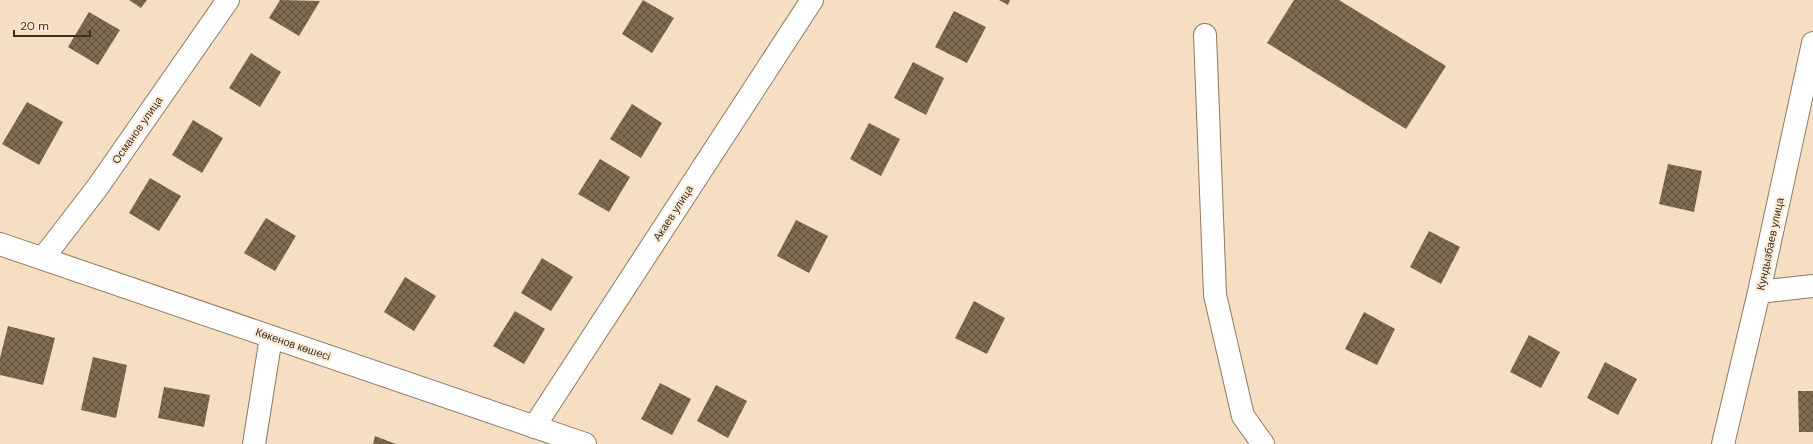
<svg xmlns="http://www.w3.org/2000/svg" width="1813" height="444" viewBox="0 0 1813 444" font-family="'DM Sans',sans-serif">
	<defs>
		<pattern id="building-cross-hatch" width="8" height="8" patternUnits="userSpaceOnUse"><rect width="8" height="8" fill="#7d6a50"/><path d="M0 0l8 8M0 8l8-8" fill="none" stroke="#62533f"/></pattern>
	</defs>
	<rect width="100%" height="100%" fill="#f5dec1"/>
	<path fill="url(#building-cross-hatch)" d="M129 0H147L141 8Z
		M280 0 320 1 299 36 269 18Z
		M643 0 674 18 652 53 622 34Z
		M999 0H1010L1008 5Z
		M1294 0H1339L1446 66 1406 129 1267 43Z
		M954 11 986 27 967 63 935 47Z
		M89 12 120 30 98 65 68 47Z
		M251 53 281 72 260 107 229 88Z
		M913 62 944 78 926 115 894 98Z
		M27 102 63 122 39 165 2 144Z
		M632 104 662 123 641 158 610 139Z
		M193 120 223 138 202 173 172 155Z
		M869 123 900 139 881 176 850 159Z
		M600 159 630 177 609 212 578 194Z
		M1668 164 1702 171 1694 212 1659 204Z
		M150 178 181 196 159 231 129 213Z
		M266 218 296 236 275 271 244 253Z
		M796 220 828 236 809 273 777 256Z
		M1429 231 1460 247 1441 284 1410 267Z
		M542 258 573 277 551 311 521 293Z
		M405 277 436 296 414 331 384 312Z
		M974 301 1005 318 987 354 955 338Z
		M515 311 545 329 524 364 493 346Z
		M1364 312 1395 329 1377 365 1345 349Z
		M8 326 55 338 43 385 0 375V358Z
		M1529 335 1560 352 1541 388 1510 372Z
		M93 357 127 365 116 418 81 410Z
		M1605 362 1637 379 1618 415 1587 398Z
		M660 383 691 399 672 435 641 419Z
		M716 385 747 401 728 438 697 421Z
		M164 387 210 395 204 427 158 418Z
		M1798 391H1813V432H1799Z
		M375 436 396 444H373Z"/>
	<g fill="none" stroke-linecap="round" stroke-linejoin="round">
		<defs>
			<path id="street" d="M1205 35 1215 295 1243 416 1263 444
				M43 258 97 188 228 0
				M1759 292 1813 286
				M534 427 812 0
				M254 444 271 337
				M1723 444 1759 292 1813 43"/>
			<path id="secondary" d="M0 244 585 444"/>
		</defs>
		<use href="#street" stroke="#8e7a5f" stroke-width="24"/>
		<use href="#secondary" stroke="#8e7a5f" stroke-width="24"/>
		<use href="#street" stroke="#fff" stroke-width="22"/>
		<use href="#secondary" stroke="#fff" stroke-width="22"/>
	</g>
	<g text-anchor="middle" dominant-baseline="central" stroke-width="4" stroke-linejoin="round" paint-order="stroke">
		<g font-size="11" fill="#383024" stroke="#ffecd5">
			<text transform="translate(137 130) rotate(-55)">Османов улица</text>
			<text transform="translate(673 213) rotate(-57)">Акаев улица</text>
			<text transform="translate(1770 244) rotate(-78)">Кундызбаев улица</text>
			<text transform="translate(293 344) rotate(19)">Көкенов көшесі</text>
		</g>
	</g>
	<path d="M14 30v6h76v-6" fill="none" stroke="#383024" stroke-width="2"/>
	<text x="20" y="30" font-size="12" fill="#383024" stroke="#ffecd5" stroke-width="3" paint-order="stroke">20 m</text>
</svg>
